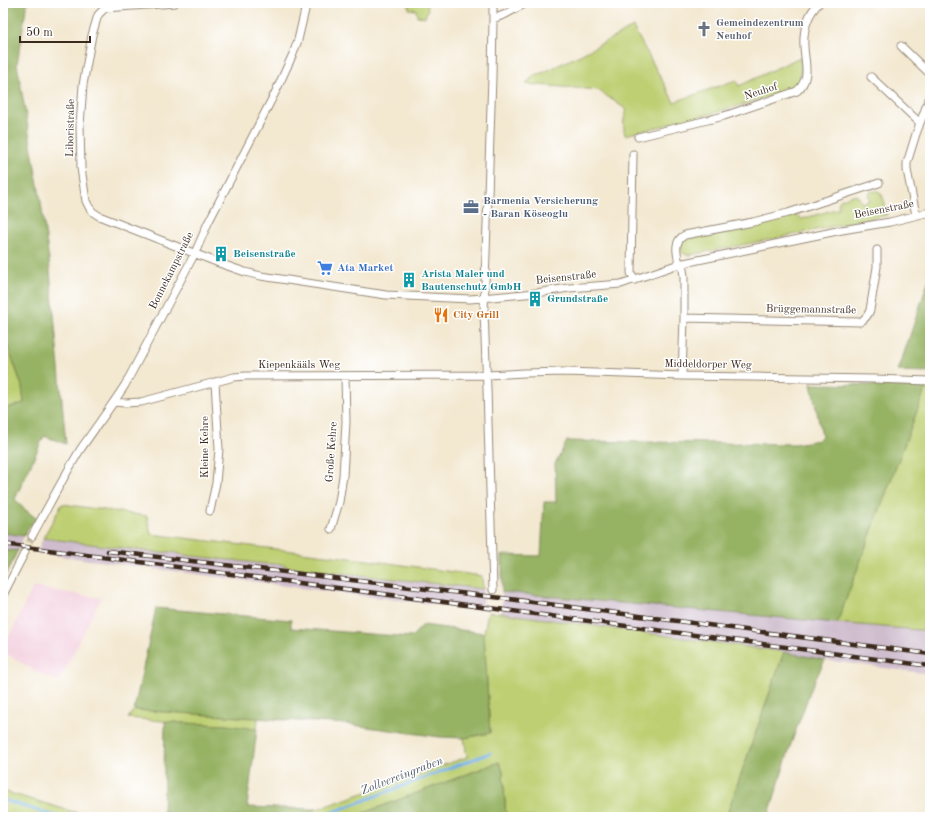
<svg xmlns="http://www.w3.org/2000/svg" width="933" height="820" viewBox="0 0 933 820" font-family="'Old Standard TT',serif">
	<rect width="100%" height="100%" fill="#fff"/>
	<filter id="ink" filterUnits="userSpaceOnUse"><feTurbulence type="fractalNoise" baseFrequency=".025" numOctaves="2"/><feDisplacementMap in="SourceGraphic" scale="8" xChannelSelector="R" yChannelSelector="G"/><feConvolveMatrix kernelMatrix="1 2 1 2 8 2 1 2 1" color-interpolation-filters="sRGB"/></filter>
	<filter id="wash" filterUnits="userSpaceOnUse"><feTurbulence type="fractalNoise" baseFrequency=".012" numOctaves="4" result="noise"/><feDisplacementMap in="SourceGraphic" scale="16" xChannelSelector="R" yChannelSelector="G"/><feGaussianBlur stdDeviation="0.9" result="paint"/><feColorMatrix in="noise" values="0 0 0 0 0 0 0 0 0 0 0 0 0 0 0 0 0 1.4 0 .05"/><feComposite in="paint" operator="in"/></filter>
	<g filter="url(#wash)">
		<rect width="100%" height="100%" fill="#f3e8d0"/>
		<path fill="#f3cfde" d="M33 587 101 598 59 681 42 675 3 652V649Z"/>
		<path fill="#cfbdce" d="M3 533 24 536 18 550 3 551Z
			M43 538 161 553 169 552H175L183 555 267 564H281L288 567 483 589V610L347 594 37 553Z
			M502 592 837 623 929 631H930V674L825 660 784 652 566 622 502 613Z"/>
		<path fill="#bdcf72" stroke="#7c7c48" d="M409 3H427L428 10 425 17 417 16 416 10 409 9Z
			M633 27 674 102 736 80 739 86 800 57C800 65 803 77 798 84 793 90 778 93 770 96 723 112 674 123 625 135 623 126 623 118 627 110L598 90 526 84 534 75 542 73 582 54Z
			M872 191C872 191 877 191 878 191 884 193 886 209 887 215L773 239 691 255C679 256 677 245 687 239L740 228 795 214 802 219 839 208 838 204 840 200C850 196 857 190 862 203L870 200 868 196 869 193Z
			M3 333 22 386 24 403 3 409Z
			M926 387 930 388V623L929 630 930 631 837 623Z
			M62 504 147 516 151 534 367 560 482 576 483 589 288 567 281 564H267L183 555C175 552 169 551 161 553L43 538Z
			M488 612 502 613 566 622 784 652 726 817H506L503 771 499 762 353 817H296L317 809 467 757 464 738 490 733 484 633Z
			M134 710 258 718 257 729 226 725 184 723 128 718Z
			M3 791 91 817H3Z"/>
		<path fill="#96b264" stroke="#686e41" d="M3 3H27L17 64 41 202 49 260 66 444 44 436 15 499 22 507 37 519 28 528 24 536 3 533V409L24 403 22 386 3 333Z
			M930 276V372L898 371Z
			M811 384 880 385 926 387 837 623 502 592V555L541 556 544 502H556L555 464 567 441 795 444 818 440 822 436Z
			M18 550 3 580V551Z
			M156 608 291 620V628L411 637 423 625 484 633 490 733 464 738 440 737 345 724 134 710Z
			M784 652 825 660 813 684 792 741 768 817H726Z
			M165 721 184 723 226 725 257 729 247 807 317 809 296 817H163Z
			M499 762 503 771 506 817H353Z"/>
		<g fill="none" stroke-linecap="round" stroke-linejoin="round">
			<path stroke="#78b2e9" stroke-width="3" d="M3 800 58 817
				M320 817 490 753"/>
		</g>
	</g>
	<g filter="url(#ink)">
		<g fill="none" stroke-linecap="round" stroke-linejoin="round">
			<path stroke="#cec2ac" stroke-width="7" stroke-dasharray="7 3.5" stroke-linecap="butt" d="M25 552 32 536"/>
			<defs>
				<path id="street" d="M175 3 105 8 98 15 92 35 83 85 80 125 81 168 86 201 89 207 93 212 99 216 219 263 245 272 261 276 386 295 470 299 536 293 569 288 621 284 679 264 842 230 890 222 930 212
					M493 3V19L492 77 484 312 487 389 493 590
					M493 19 506 14 526 3
					M901 46 930 74
					M871 77 920 123
					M638 137 724 116 797 91C811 79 805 63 804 47 803 31 807 15 819 3
					M633 154 631 273 635 280
					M916 215 907 170V163L916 134 930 96
					M682 263 684 276V318L682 376
					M679 264C677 253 673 241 685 235L753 222 788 213 879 183
					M684 318 860 322C865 319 868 316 870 310L877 267V250
					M114 402 125 403 141 402 234 377 246 376 487 375 524 373 566 372 682 376 874 379 930 381
					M210 511 216 483 219 449 215 382
					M331 529 339 502 343 476 346 422 345 376
					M32 536C48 507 63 478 80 450 95 428 111 407 125 385L195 253 208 223 276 91 293 54 298 40 305 10V3
					M3 595 25 552"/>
			</defs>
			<use href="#street" stroke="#978977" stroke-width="9"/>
			<use href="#street" stroke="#fff" stroke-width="7"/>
			<defs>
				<path id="rail" d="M3 544 930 666
					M108 551 502 598 930 654"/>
			</defs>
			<use href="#rail" stroke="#3b2a1e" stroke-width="4.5"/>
			<use href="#rail" stroke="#fff" stroke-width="3" stroke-dasharray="9" stroke-linecap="butt"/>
		</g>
	</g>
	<defs>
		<symbol id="church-bare" viewBox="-9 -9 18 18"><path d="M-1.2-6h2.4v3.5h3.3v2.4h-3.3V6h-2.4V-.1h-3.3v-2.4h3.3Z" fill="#6b7280" stroke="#fff" stroke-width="2.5" paint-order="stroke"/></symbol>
		<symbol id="office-bare" viewBox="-9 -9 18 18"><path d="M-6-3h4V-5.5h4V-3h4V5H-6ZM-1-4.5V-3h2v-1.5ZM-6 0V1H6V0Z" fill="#5c6f8a" stroke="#fff" stroke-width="2.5" paint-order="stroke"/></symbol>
		<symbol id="building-bare" viewBox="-9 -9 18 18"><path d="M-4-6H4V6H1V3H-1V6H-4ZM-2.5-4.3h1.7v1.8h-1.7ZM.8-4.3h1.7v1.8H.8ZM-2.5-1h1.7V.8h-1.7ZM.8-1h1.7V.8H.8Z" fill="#0f9aa8" stroke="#fff" stroke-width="2.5" paint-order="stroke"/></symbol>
		<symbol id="supermarket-bare" viewBox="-9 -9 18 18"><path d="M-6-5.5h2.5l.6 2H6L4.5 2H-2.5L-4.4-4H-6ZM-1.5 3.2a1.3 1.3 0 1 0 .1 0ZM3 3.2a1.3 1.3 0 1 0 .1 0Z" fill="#3f7fe0" stroke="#fff" stroke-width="2.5" paint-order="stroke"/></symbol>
		<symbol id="restaurant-bare" viewBox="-9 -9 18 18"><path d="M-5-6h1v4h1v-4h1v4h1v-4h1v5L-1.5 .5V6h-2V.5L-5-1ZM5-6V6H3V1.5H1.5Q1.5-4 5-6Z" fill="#e8710a" stroke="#fff" stroke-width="2.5" paint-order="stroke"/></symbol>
	</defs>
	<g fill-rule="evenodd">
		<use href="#church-bare" x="693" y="18" width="22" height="22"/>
		<use href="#office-bare" x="460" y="196" width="22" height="22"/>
		<use href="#building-bare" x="210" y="243" width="22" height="22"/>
		<use href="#supermarket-bare" x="314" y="257" width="22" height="22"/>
		<use href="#building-bare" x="398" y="269" width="22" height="22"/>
		<use href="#building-bare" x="524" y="288" width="22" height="22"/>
		<use href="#restaurant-bare" x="430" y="304" width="22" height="22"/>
	</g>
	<g text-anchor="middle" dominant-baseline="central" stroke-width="3" stroke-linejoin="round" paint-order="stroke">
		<g font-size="11" font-weight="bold" fill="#5b616d" stroke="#fff" text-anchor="start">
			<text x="716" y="23">Gemeindezentrum<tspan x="716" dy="13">Neuhof</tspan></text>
		</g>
		<g font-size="11" fill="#3b2a1e" stroke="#fff">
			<text transform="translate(761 92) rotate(-18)">Neuhof</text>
			<text transform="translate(71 128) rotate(-89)">Liboristraße</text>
			<text transform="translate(884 210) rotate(-11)">Beisenstraße</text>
			<text transform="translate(172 271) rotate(-63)">Bonnekampstraße</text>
			<text transform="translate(566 278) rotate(-6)">Beisenstraße</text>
			<text transform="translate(811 310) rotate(1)">Brüggemannstraße</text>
			<text x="299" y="365">Kiepenkääls Weg</text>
			<text transform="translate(708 365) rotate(1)">Middeldorper Weg</text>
			<text transform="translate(205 447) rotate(-90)">Kleine Kehre</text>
			<text transform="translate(332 452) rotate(-86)">Große Kehre</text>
		</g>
		<g font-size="11" font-weight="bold" fill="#4e5e75" stroke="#fff" text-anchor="start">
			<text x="483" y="201">Barmenia Versicherung<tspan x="483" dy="13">- Baran Köseoglu</tspan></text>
		</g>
		<g font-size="11" font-weight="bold" fill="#0d838f" stroke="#fff" text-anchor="start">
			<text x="233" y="254">Beisenstraße</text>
			<text x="421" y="274">Arista Maler und<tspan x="421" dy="13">Bautenschutz GmbH</tspan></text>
			<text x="547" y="299">Grundstraße</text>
		</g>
		<g font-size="11" font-weight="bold" fill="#366cbe" stroke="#fff" text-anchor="start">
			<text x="337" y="268">Ata Market</text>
		</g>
		<g font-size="11" font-weight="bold" fill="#c56008" stroke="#fff" text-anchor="start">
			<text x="453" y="315">City Grill</text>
		</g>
		<g font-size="12" font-style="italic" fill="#505a65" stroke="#fff">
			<text transform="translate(402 776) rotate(-21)">Zollvereingraben</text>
		</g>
	</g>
	<rect width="933" height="820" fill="none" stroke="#fff" stroke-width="16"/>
	<path d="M20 36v6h70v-6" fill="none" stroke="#3b2a1e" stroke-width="2"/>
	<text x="26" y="36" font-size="12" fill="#3b2a1e" stroke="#ffffff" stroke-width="3" paint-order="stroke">50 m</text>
</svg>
